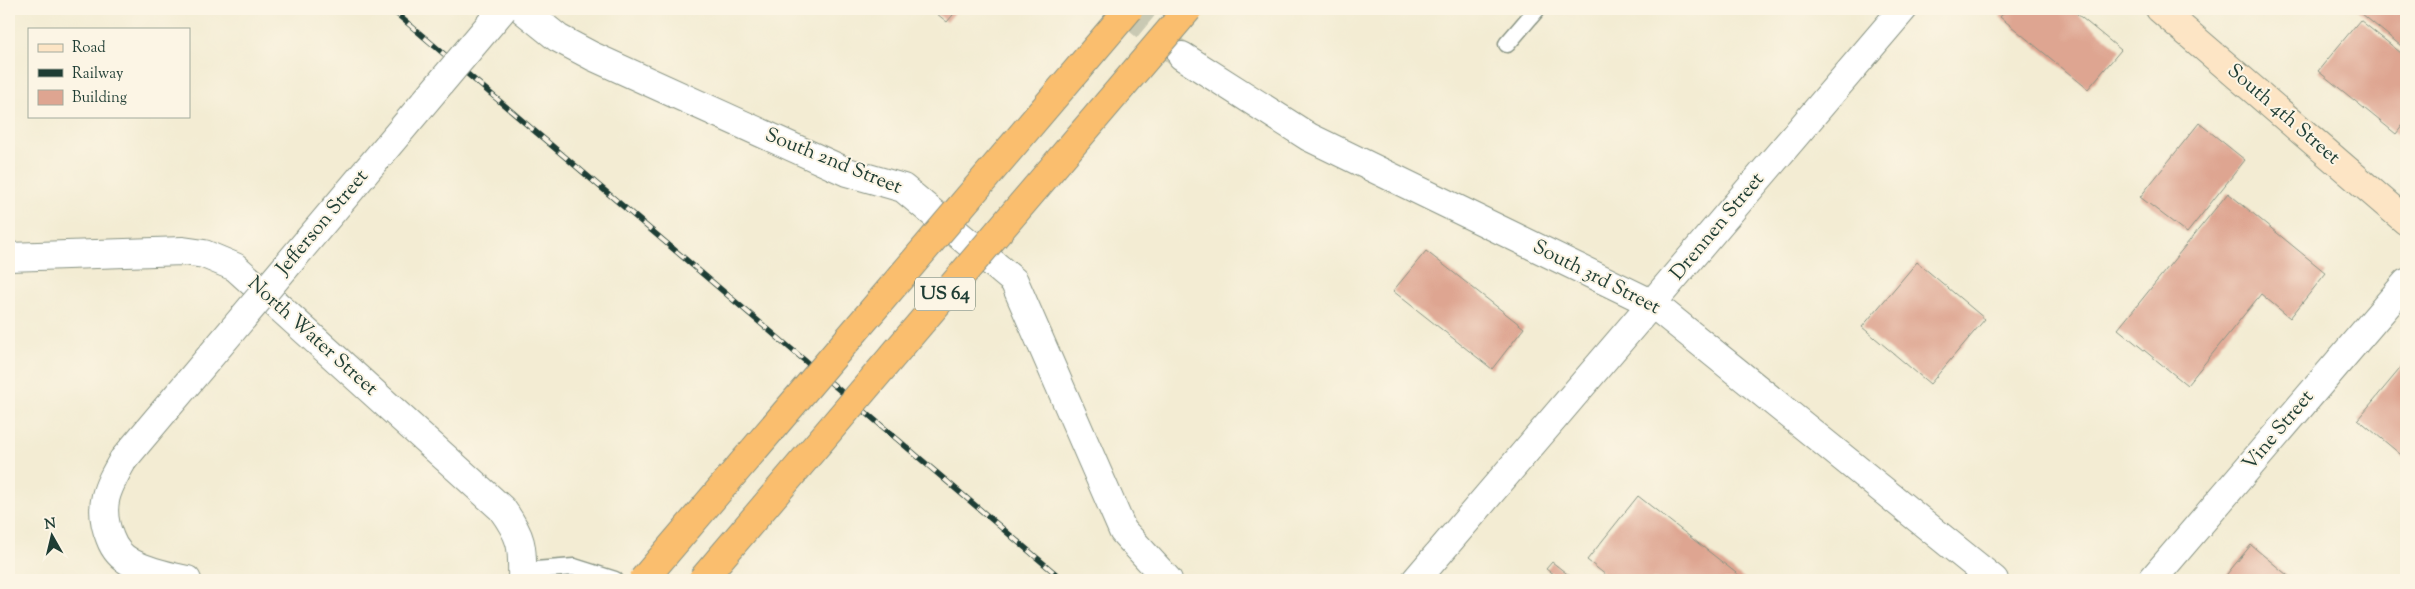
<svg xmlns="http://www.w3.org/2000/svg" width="2415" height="589" viewBox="0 0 2415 589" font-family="'Sorts Mill Goudy',serif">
	<rect width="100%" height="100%" fill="#fcf5e5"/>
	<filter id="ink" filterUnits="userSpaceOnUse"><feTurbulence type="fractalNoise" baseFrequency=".02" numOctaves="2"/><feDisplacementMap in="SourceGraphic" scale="10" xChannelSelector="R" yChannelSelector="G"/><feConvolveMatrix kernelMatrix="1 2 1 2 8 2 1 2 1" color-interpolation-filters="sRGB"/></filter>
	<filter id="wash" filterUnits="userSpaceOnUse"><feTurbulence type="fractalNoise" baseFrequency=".0096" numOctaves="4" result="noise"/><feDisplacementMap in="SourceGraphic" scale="20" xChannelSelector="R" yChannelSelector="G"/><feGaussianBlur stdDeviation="1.12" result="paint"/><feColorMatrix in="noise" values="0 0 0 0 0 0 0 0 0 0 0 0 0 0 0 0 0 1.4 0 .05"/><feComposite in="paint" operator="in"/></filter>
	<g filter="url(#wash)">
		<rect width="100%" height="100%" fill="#f3ecd3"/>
		<g id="blocks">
			<path fill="#dea591" d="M931 9H958L947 22Z
				M2007 9H2071L2121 50 2088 89 2000 17Z
				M2356 9H2406V50Z
				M2360 20 2406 57V121L2396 134 2318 71Z
				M2199 123 2245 160 2187 233 2140 197Z
				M2228 193 2326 273 2290 318 2261 294 2187 385 2118 329Z
				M1426 251 1524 328 1492 369 1393 291Z
				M1917 262 1985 319 1930 384 1862 327Z
				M2404 364 2406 366V459L2358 419Z
				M1638 496 1745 580H1612L1587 560Z
				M2251 545 2293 580H2222Z
				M1552 562 1575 580H1561L1546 569Z"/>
		</g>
	</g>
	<g filter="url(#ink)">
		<use href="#blocks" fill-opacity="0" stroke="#899484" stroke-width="1"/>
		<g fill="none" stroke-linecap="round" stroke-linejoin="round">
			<path stroke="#c9c9b3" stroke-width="28" stroke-dasharray="28 14" stroke-linecap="butt" d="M1124 9 1179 54"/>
			<defs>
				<path id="lane" d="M1507 44 1537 9
					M522 571 574 567 615 580"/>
				<path id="street" d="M522 9 558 38 592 56 847 172 903 188 1014 281 1123 531 1168 580
					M1182 56 1309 137 1653 304 1994 580
					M9 257 183 251 204 254 235 267 502 509C522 537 523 546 522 580
					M123 460C107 488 97 506 110 538 114 549 122 558 132 563 149 572 169 576 187 580
					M1416 580 1903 9
					M2152 580 2406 283"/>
				<path id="secondary" d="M2160 9 2406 221"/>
			</defs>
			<use href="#lane" stroke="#899484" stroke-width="19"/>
			<use href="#street" stroke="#899484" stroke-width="30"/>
			<use href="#secondary" stroke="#899484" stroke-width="30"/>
			<use href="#lane" stroke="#fff" stroke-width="16"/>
			<use href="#street" stroke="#fff" stroke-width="28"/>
			<use href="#secondary" stroke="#fde5c5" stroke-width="28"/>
			<defs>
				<path id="rail" d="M391 9 1063 580"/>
			</defs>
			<use href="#rail" stroke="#1f3d34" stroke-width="5.5"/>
			<use href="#rail" stroke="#fcf5e5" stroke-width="4" stroke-dasharray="11" stroke-linecap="butt"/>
			<defs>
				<path id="street-bridge" d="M123 460 503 9"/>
				<path id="primary-bridge" d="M643 580 1129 9
					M702 580 1188 9"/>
			</defs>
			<use href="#street-bridge" stroke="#899484" stroke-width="30" stroke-linecap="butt"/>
			<use href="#primary-bridge" stroke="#899484" stroke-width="30" stroke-linecap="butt"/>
			<use href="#street-bridge" stroke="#fff" stroke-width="28"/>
			<use href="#primary-bridge" stroke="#fabe6e" stroke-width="28"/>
		</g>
	</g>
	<g text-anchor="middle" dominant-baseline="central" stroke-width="4" stroke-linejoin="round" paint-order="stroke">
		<rect fill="#fcf5e5" stroke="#617469" stroke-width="1" x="915" y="277.5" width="60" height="33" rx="4"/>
		<g font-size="19" font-weight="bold" fill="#1f3d34">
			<text x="945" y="294">US 64</text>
		</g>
		<g font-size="20" fill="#1f3d34" stroke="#fcf5e5">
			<text transform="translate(2283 115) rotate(41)">South 4th Street</text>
			<text transform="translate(833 162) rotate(22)">South 2nd Street</text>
			<text transform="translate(323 223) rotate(-50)">Jefferson Street</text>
			<text transform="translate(1718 227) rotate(-50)">Drennen Street</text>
			<text transform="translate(1596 278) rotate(27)">South 3rd Street</text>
			<text transform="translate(312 337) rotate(42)">North Water Street</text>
			<text transform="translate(2279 431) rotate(-50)">Vine Street</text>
		</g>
	</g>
	<rect width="2415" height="589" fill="none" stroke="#fcf5e5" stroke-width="30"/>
	<rect x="28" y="28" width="162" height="90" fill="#fcf5e5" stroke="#a4ab9e"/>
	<rect x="38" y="44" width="25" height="8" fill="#fde5c5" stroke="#a4ab9e"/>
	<text x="72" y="52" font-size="15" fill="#1f3d34">Road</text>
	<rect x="38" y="69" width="25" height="8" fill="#1f3d34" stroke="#a4ab9e"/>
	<text x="72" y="78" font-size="15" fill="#1f3d34">Railway</text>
	<rect x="38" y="90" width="25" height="15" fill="#dea591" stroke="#a4ab9e"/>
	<text x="72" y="102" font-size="15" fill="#1f3d34">Building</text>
	<g transform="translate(52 536) rotate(352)" stroke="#fcf5e5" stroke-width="4" paint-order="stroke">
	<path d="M0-4L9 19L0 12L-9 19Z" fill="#1f3d34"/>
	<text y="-8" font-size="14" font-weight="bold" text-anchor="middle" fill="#1f3d34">N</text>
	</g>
</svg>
